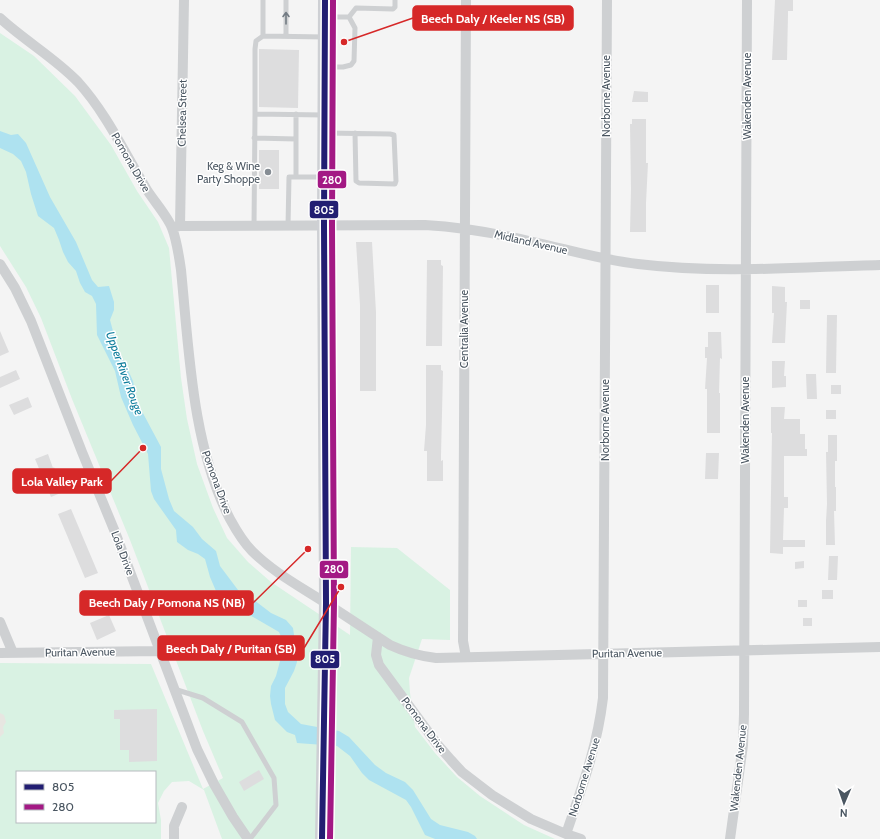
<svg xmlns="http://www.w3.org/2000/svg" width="880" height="839" viewBox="0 0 880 839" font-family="Cabin,sans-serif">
	<rect width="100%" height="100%" fill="#f4f4f4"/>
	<path fill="#d9f2e3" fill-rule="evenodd" d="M0 33 34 56 75 96 111 145 137 191 158 222 169 248 181 378 187 419 197 464 213 508 227 538 248 562 271 582 350 635 351 547 397 548 450 590V640L422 639 409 678 410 693 415 727 435 753 457 777 480 796 524 825 555 839H222L204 790 189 781 172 782 164 791 158 803 161 820V839H0V663L151 664 203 789 223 778 203 731 130 540 72 399 41 318 26 287 0 246ZM17 772H155V822H17Z"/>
	<path fill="#e7e6e1" d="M0 713 4 715 6 722 3 727 4 733 0 737Z"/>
	<path fill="#aee2f0" d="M0 131 11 135 18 134 26 143 50 197 76 242 92 280 98 287 109 286 114 302V310L110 320 117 346 133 381 137 402 161 447V469L169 499 174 511 193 527 202 539 216 551 220 566 238 590 254 600 271 613 286 620 293 628 296 648 297 662 294 671 285 688V704L288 712 301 724 339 731 349 737 375 765 386 773 405 782 413 790 431 819 440 825 468 832 475 836 477 839H435L425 835 411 807 406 800 369 780 362 773 350 756 337 746 297 743 295 735 287 732 275 720 271 704 270 696 271 686 276 676 283 650V641L279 632 241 610 232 601 216 591 210 577 205 559 198 554 188 550 177 542 176 530 154 499 151 491 148 454 133 425 121 397 115 371 97 335 96 304 92 296 85 292 80 283 76 271 68 262 63 252 59 240 54 228 38 216 31 194 26 172 21 161 13 154 0 148Z"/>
	<path fill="#ddddde" d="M775 0H793V11H788V15L787 60H772Z
		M259 49 299 50 298 108 259 107Z
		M634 91 648 92V102H632Z
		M632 119H646V163H648L646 203V232H630L631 189 630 124H632Z
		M259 150H279V189H259Z
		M356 242H372L376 312V391H360V305Z
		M427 260H441V265L443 266 442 346H426Z
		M706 285H719V313H706Z
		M772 286 785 287V302H787L785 343H772L774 313H772Z
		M800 300H810V309H800Z
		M827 315H837L836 373H826Z
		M0 331 9 352 0 356Z
		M708 332H721L722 359 720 358 719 393H720V433H707V389H705L707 358H705V347H708Z
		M772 361H785L784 376H786V387L772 388Z
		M426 365H441V370L443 371 441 455V461L443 460V481H427V451H424L426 425Z
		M16 370 20 379 0 388V377Z
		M806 374H816L817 399H807Z
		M831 385H841V394H831Z
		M28 397 32 407 14 415 9 405Z
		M771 407H785L784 419H800V434H805V449H807V456H784V497H788V508H784L783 540H805V547H783V554L770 553 772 433H771Z
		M826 410H836V419H826Z
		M828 435H837V461H835V487H836V511H834L835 545H826V521L827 504 826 452H828Z
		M706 453H719L718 479H705Z
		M48 454 53 468 54 467 63 492 51 497 35 459Z
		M71 509 98 573 85 578 58 514Z
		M829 556H838L837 580H828Z
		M804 561V568L795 569V562Z
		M822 590H833V599H822Z
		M798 600H807V607H798Z
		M109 615 116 631 97 640 90 623Z
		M803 618H812V626H803Z
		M157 709V761L129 762V750H120V719H114V710Z
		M259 770 264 779 244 791 239 782Z"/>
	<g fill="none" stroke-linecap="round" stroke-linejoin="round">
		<path stroke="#ced0d2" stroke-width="5" d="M263 0V36
			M326 17H349L355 28 354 61 351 65 343 67H327
			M349 17 356 8 393 9 395 7V0
			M286 36V0
			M324 115 255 114V49L256 41 263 36 325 37
			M325 133 390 134 394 135 396 181 395 184 359 183 356 181 355 133
			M254 138 296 139
			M296 177V114
			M288 226 289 177H323
			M254 227 255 114
			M174 689 203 698 242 722 274 778 276 805 250 839"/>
		<path stroke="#ced0d2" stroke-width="10" d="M0 18C25 41 55 58 78 82 107 114 125 154 147 190 154 201 168 217 172 228 177 241 179 256 181 270 189 350 192 446 230 519 236 530 243 542 252 551 273 572 299 586 324 602 346 616 368 631 390 645 405 652 419 656 436 658L880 647
			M180 226 184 0
			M172 227 180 226 425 225C460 227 495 233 529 241 566 249 601 260 638 264 719 274 800 267 880 265
			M0 264 15 288 31 321 82 452 115 532 197 749 214 784 233 817 248 839
			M0 622 13 653
			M378 637 376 655 379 665 437 744 451 760 462 772 492 795 531 819 566 834 581 839
			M0 653 160 651
			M466 657 463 641 466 0
			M566 834C582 787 597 748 603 698L607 0
			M174 839V826L182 807
			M730 839 743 745 744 714 747 0"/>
		<path stroke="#ced0d4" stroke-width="14" d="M322 839 326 603 324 225 325 0"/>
		<defs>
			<path id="bus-1" d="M322 839 326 603 324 225 325 0"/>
			<path id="bus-2" d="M330 839 334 603 332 225 333 0"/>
		</defs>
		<use href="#bus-1" stroke="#fff" stroke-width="9"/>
		<use href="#bus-2" stroke="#fff" stroke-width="9"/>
		<use href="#bus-1" stroke="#221e72" stroke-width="6"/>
		<use href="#bus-2" stroke="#a31984" stroke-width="6"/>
	</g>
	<defs><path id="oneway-shaft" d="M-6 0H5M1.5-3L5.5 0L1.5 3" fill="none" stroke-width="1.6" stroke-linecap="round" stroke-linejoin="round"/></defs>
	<use stroke="#727b83" href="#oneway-shaft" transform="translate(286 18) rotate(-90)"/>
	<circle fill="#868d94" stroke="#fff" stroke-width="1.5" cx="268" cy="172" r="4"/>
	<g text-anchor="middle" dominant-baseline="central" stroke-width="3" stroke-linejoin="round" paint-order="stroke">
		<g font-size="11" fill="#4a5661" stroke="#fff">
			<text transform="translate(606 96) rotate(-90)">Norborne Avenue</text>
			<text transform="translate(747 96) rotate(-90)">Wakenden Avenue</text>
			<text transform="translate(182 113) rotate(-89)">Chelsea Street</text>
			<text transform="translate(131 162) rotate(60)">Pomona Drive</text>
			<text transform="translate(531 242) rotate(13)">Midland Avenue</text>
			<text transform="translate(464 329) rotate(-90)">Centralia Avenue</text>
			<text transform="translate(605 420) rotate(-90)">Norborne Avenue</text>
			<text transform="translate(745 420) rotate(-90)">Wakenden Avenue</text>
			<text transform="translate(217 482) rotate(70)">Pomona Drive</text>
			<text transform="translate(123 553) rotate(69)">Lola Drive</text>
			<text transform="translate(80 652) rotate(-1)">Puritan Avenue</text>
			<text transform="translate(627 653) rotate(-1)">Puritan Avenue</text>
			<text transform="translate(424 725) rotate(53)">Pomona Drive</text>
			<text transform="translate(738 768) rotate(-84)">Wakenden Avenue</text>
			<text transform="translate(584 777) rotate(-73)">Norborne Avenue</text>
		</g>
		<g font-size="11" fill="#4a5661" stroke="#fff" text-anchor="end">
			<text x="260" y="166">Keg &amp; Wine<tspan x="260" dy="13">Party Shoppe</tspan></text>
		</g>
		<g font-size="12" font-style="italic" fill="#0c7c9b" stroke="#fff">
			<text transform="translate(125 373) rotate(70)">Upper River Rouge</text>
		</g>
	</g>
	<path fill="none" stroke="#d62828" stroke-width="1.5" d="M344 42L413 18M143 448L111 481M308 549L253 603M341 587L304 648"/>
	<g fill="#d62828" stroke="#fff" stroke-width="1.5">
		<circle cx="344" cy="42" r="4"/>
		<circle cx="143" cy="448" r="4"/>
		<circle cx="308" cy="549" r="4"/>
		<circle cx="341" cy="587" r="4"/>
	</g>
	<g fill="#d62828" stroke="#d62828" stroke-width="1.5">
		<rect x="413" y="6" width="160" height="24" rx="4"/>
		<rect x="13" y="469" width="98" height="24" rx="4"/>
		<rect x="80" y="591" width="173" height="24" rx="4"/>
		<rect x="158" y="636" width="146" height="24" rx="4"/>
	</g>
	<g font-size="12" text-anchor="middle" font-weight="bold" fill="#fff">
		<text x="493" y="23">Beech Daly / Keeler NS (SB)</text>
		<text x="62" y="486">Lola Valley Park</text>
		<text x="167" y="607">Beech Daly / Pomona NS (NB)</text>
		<text x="231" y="653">Beech Daly / Puritan (SB)</text>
	</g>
	<g stroke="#fff" stroke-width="1.5">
		<rect x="317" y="170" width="30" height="19" rx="4" fill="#a31984"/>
		<rect x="309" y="200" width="30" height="19" rx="4" fill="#221e72"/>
		<rect x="319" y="560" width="30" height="19" rx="4" fill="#a31984"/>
		<rect x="310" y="650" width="30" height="19" rx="4" fill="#221e72"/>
	</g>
	<g font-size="11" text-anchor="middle" font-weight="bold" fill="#fff">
		<text x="332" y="184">280</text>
		<text x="324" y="214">805</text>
		<text x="334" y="573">280</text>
		<text x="325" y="663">805</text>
	</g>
	<rect x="16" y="771" width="140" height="52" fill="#ffffff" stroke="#b7bbc0"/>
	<rect x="24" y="784" width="20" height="6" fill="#221e72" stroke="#b7bbc0"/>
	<text x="52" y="791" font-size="12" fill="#4a5661">805</text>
	<rect x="24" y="804" width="20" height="6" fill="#a31984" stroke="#b7bbc0"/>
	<text x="52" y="811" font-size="12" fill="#4a5661">280</text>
	<g transform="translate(844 803) rotate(182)" stroke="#ffffff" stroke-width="3" paint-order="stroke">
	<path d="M0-3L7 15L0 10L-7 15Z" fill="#4a5661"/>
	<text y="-6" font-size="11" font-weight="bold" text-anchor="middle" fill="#4a5661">N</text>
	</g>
</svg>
